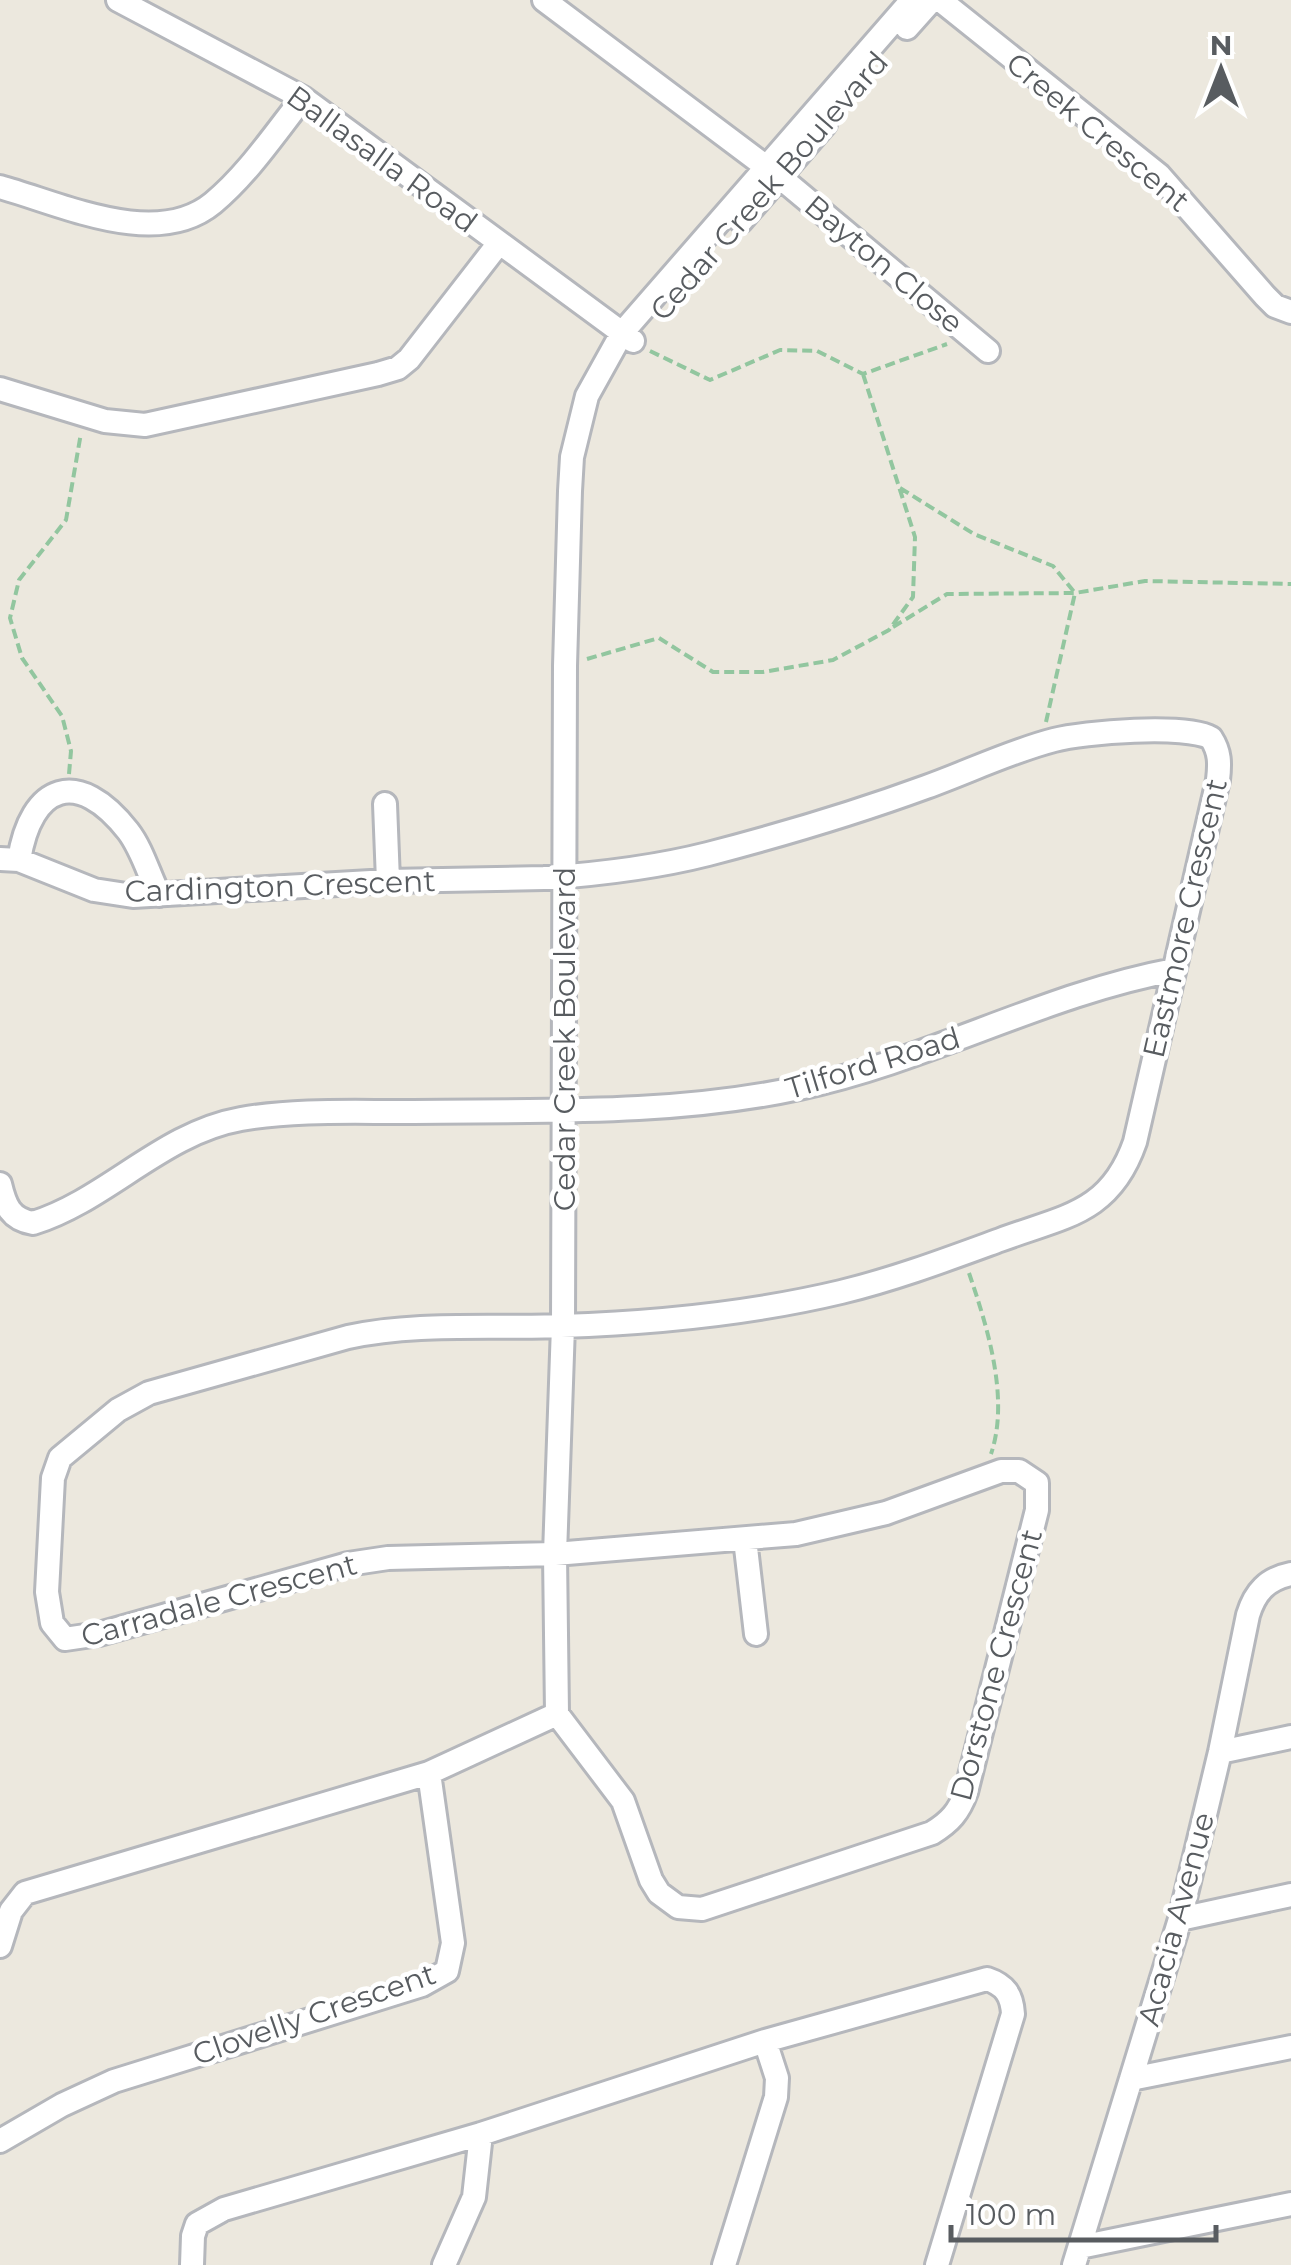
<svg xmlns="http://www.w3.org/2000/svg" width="1291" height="2265" viewBox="0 0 1291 2265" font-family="Montserrat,sans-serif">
	<rect width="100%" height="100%" fill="#ece8de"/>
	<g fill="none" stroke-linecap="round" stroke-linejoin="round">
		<defs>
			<path id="street" d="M118 0 303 98 633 341
				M544 0 781 178 988 351
				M940 0 1159 175 1265 296 1275 306 1291 312
				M907 28 932 0
				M0 187C62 204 156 250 213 203 248 174 275 133 303 98
				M741 221 825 124
				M0 389 105 421 145 425 378 374 398 368 409 359 499 243
				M385 804 388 881
				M0 859 19 860 94 890 133 896 388 881 544 878C600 874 653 868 708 854 781 835 855 813 926 787 968 772 1011 751 1054 740 1084 732 1186 724 1211 738 1220 752 1220 763 1218 780L1135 1142C1110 1214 1064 1216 1000 1240 948 1259 895 1279 841 1292 753 1313 651 1323 561 1326 490 1329 418 1322 348 1337L149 1393 118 1410 60 1458 53 1478 47 1592 52 1623 65 1639 99 1634 348 1564 388 1558 555 1554 796 1534 886 1513 1001 1471H1019L1037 1483V1510L966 1792C959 1812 950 1822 932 1833L702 1909 678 1907 659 1893 651 1880 623 1801 557 1714 555 1554 563 1326 565 666 570 491 572 457 587 396 622 333 912 0
				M19 860C31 784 78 767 128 831 142 849 149 875 159 895
				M0 1184C5 1205 10 1219 33 1223 107 1200 162 1133 241 1119 293 1110 347 1112 399 1112 532 1110 669 1116 799 1088 927 1061 1045 994 1174 970
				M745 1539 756 1634
				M1220 1752 1291 1737
				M1180 1919 1291 1895
				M0 1946 11 1911 25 1893 429 1773 557 1714
				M1131 2079 1291 2047
				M0 2141 62 2105 114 2081 422 1985 447 1971 453 1943 429 1773
				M1080 2247 1291 2204
				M192 2265 193 2236 197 2224 224 2209 481 2134 765 2041 987 1979C1005 1985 1012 1995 1013 2014L937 2265
				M444 2265 474 2197 481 2134
				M724 2265 776 2097 777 2078 765 2041
				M1074 2265 1180 1919 1220 1752 1248 1615C1255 1592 1267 1579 1291 1574"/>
		</defs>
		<use href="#street" stroke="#b5b7bc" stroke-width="28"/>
		<path stroke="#92c69f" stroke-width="4" stroke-dasharray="10 5" stroke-linecap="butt" d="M650 351 710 380 780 350 817 351 863 374 947 344
			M900 488 974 534 1053 566 1075 593 1046 722
			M893 627 947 594 1075 593 1145 581 1291 584
			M587 659 659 638 713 672H763L833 660 889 630 913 597 915 537 863 374
			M69 774 71 751 62 716 22 658 10 618 19 580 66 520 81 433
			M969 1273C987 1326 1010 1398 991 1454"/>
		<use href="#street" stroke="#fff" stroke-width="22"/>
	</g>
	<g text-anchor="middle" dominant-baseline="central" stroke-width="9" stroke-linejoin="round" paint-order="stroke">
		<g font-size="30" fill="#585c60" stroke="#fff">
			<text transform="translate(1098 132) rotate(40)">Creek Crescent</text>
			<text transform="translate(382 159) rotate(36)">Ballasalla Road</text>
			<text transform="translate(769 186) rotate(-49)">Cedar Creek Boulevard</text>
			<text transform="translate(884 264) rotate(40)">Bayton Close</text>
			<text transform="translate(280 886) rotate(-2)">Cardington Crescent</text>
			<text transform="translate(1185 918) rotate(-77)">Eastmore Crescent</text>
			<text transform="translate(564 1039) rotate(-90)">Cedar Creek Boulevard</text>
			<text transform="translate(873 1063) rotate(-17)">Tilford Road</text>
			<text transform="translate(219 1600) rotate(-15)">Carradale Crescent</text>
			<text transform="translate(996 1665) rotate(-75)">Dorstone Crescent</text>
			<text transform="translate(1176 1919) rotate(-75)">Acacia Avenue</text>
			<text transform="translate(314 2014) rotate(-19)">Clovelly Crescent</text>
		</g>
	</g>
	<g transform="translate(1221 70)" stroke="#ffffff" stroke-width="8" paint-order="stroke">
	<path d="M0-8L18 38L0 25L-18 38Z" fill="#585c60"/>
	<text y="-15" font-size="28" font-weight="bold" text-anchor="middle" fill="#585c60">N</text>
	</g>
	<path d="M951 2225v15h265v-15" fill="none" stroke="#585c60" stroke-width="5"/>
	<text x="966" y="2225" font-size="30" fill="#585c60" stroke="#ffffff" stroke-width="8" paint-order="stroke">100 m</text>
</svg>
